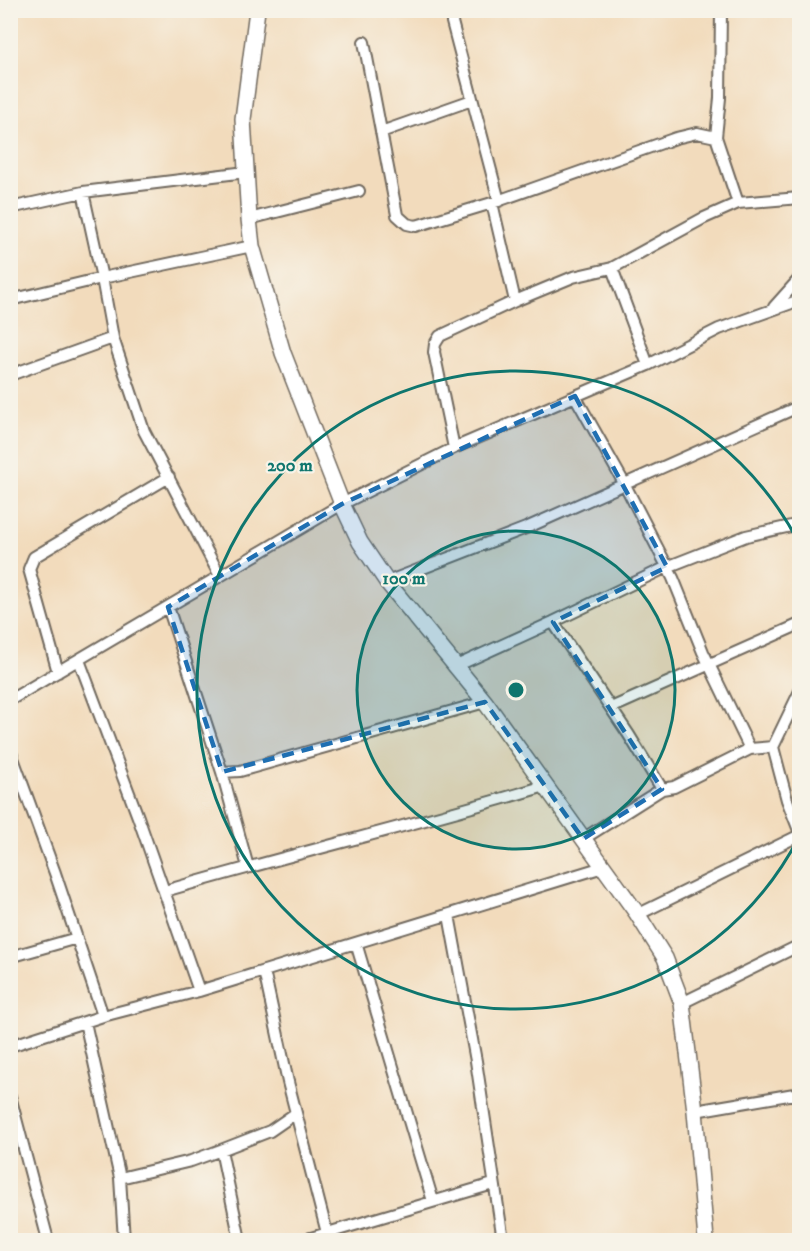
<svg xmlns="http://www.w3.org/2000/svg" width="810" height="1251" viewBox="0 0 810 1251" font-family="'IM FELL DW Pica',serif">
	<rect width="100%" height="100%" fill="#f7f3e8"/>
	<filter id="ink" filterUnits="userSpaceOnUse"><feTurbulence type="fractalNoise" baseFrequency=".0167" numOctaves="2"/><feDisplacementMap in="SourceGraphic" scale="12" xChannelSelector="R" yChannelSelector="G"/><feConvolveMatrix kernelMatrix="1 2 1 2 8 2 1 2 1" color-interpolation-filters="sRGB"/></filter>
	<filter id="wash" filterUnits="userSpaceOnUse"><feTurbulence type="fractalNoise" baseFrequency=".008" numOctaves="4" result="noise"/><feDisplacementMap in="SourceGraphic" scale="24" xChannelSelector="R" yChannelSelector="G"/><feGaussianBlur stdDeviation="1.35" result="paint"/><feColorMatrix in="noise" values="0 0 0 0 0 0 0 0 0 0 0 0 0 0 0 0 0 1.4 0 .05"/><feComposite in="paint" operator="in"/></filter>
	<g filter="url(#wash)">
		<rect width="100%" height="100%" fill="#f2dbbc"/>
	</g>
	<g filter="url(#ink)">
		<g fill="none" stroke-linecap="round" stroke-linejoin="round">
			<defs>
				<path id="street" d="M453 10 452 22 499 201
					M721 10 720 98 716 137 738 203
					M364 42 397 215 407 224 416 226 492 203 676 138 697 133 716 137
					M381 132 472 100
					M83 192 102 278 113 338 144 431 220 576
					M492 203 515 301
					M10 208 83 192 246 172
					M249 219 359 191
					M612 268 648 365
					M10 300 102 278 252 246
					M774 307 800 278
					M10 375 113 338
					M575 396 624 483 673 578 703 652 750 749
					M454 448 434 352 435 344 440 336 515 301 573 277 612 268 702 219 738 203 800 198
					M387 582 526 528 800 406
					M168 607 222 772 248 867
					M553 622 629 735 662 789
					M79 660 138 817 199 991
					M454 667 553 622 667 567 746 536 800 524
					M58 672 29 569 34 557 169 477
					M800 691 773 747 787 800 800 833
					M10 700 342 504 454 448 648 365 719 329 800 300
					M611 708 800 624
					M10 750 55 873 103 1016
					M222 772 240 771 485 702
					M583 839 662 789 674 787 750 749 773 747
					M165 891C291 854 419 824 545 786
					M449 915 476 1061 503 1240
					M637 915 800 835
					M356 943 433 1201
					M10 957 77 938
					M264 971 288 1082 327 1233
					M682 1003 800 945
					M85 1022 120 1178 124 1240
					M10 1046 103 1016 199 991 603 867
					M798 1094 800 1108
					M10 1096 48 1240
					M695 1111 800 1093
					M221 1150 240 1240
					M120 1178 191 1161 221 1150 270 1131 296 1113
					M304 1240 493 1184"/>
				<path id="secondary" d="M257 10 243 119 249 219 252 246 283 353 342 504 360 542 387 582 485 702 636 912 665 958 682 1003 695 1111 706 1240"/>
			</defs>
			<use href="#street" stroke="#71695e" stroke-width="14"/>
			<use href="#secondary" stroke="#71695e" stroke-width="18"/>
			<use href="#street" stroke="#fff" stroke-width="10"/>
			<use href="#secondary" stroke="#fff" stroke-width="15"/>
		</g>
	</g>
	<path fill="#1f6fb2" fill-opacity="0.2" stroke="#1f6fb2" stroke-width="4.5" stroke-dasharray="12 8" stroke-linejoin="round" d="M575 396 667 567 553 622 662 789 583 839 485 702 222 772 168 607 342 504Z"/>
	<circle cx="516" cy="690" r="159" fill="#0f766e" fill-opacity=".12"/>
	<g fill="none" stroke="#0f766e" stroke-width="3">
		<circle cx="516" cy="690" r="159"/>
		<path d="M799 837A319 319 0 1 1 799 543"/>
	</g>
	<circle cx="516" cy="690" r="9" fill="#0f766e" stroke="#f7f3e8" stroke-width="3"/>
	<g font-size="18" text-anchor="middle" font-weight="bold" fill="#0f766e" stroke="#f7f3e8" stroke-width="4.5" stroke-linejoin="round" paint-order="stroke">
		<text x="290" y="471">200 m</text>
		<text x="404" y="584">100 m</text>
	</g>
	<rect width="810" height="1251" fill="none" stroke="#f7f3e8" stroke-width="36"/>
</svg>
